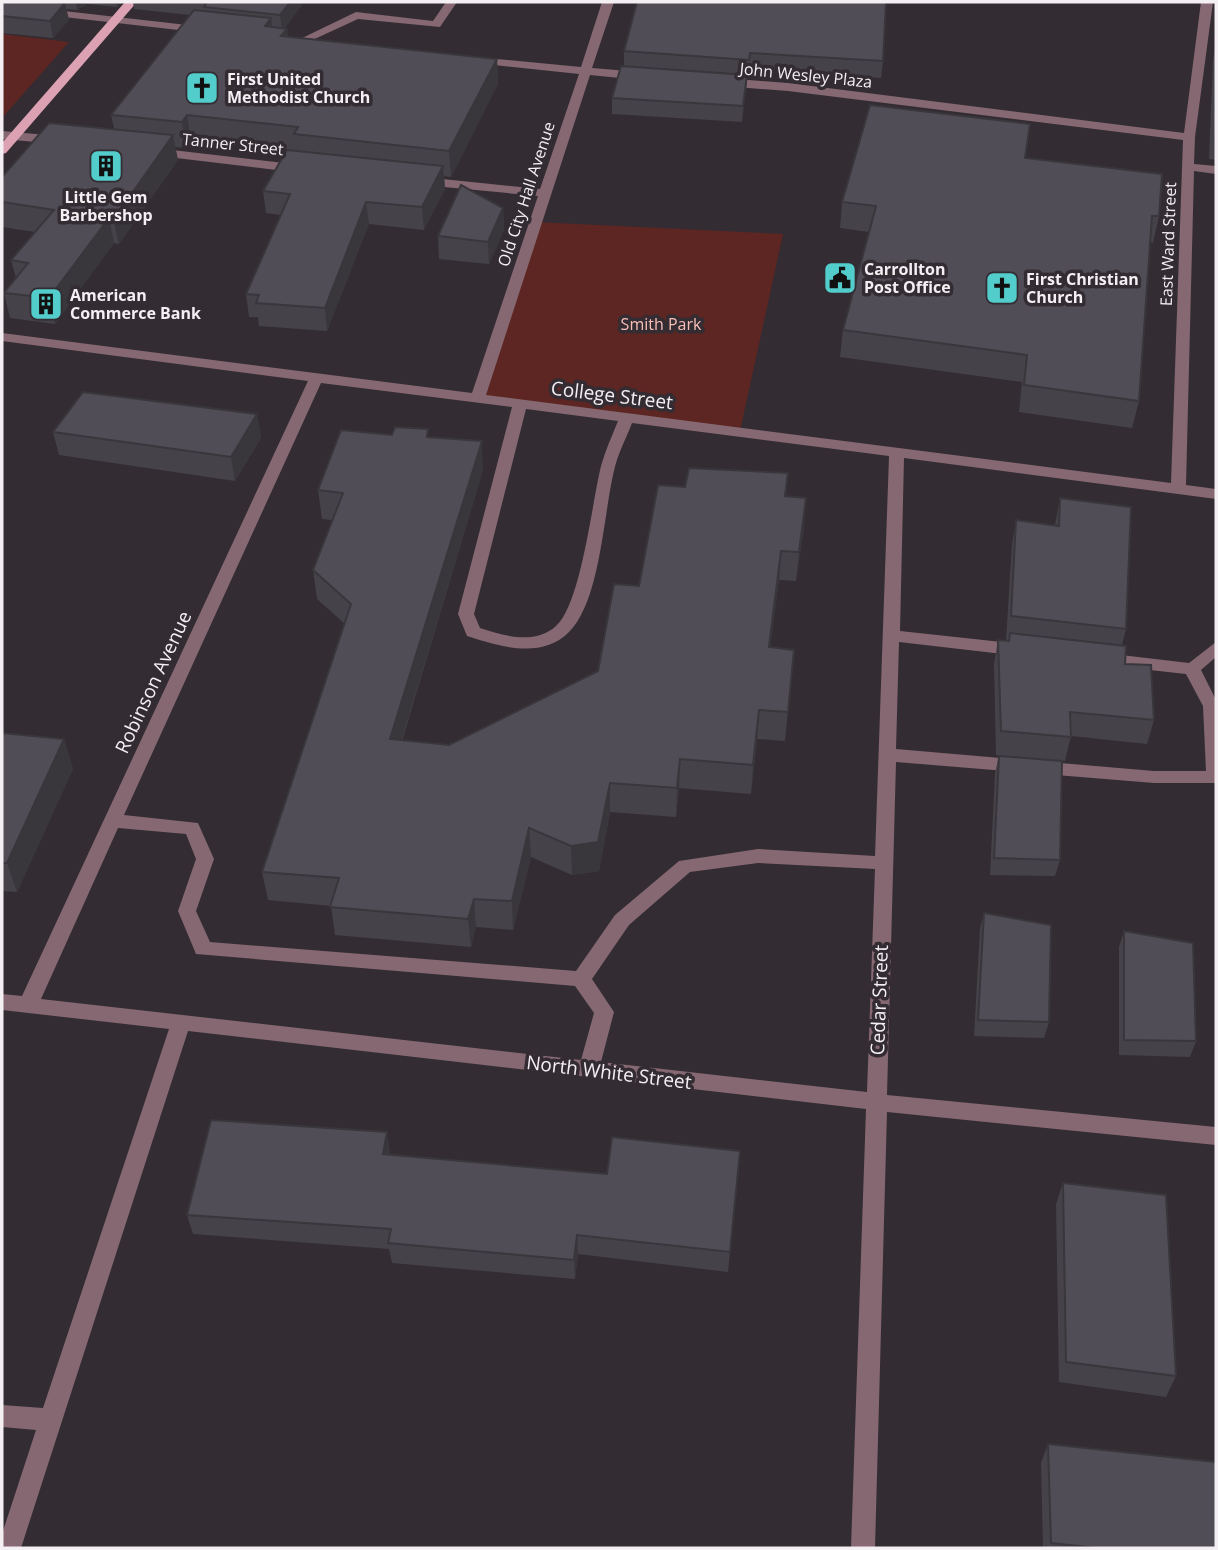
<svg xmlns="http://www.w3.org/2000/svg" width="1218" height="1550" viewBox="0 0 1218 1550" font-family="'Open Sans',sans-serif">
	<rect width="100%" height="100%" fill="#332c32"/>
	<path fill="#5d2622" d="M2 34 69 42 2 118Z
		M535 222 783 234 740 431 478 397Z"/>
	<g fill="none" stroke-linecap="round" stroke-linejoin="round">
		<path fill="#856871" fill-rule="evenodd" d="M446 2H457L440 27 358 19 306 43 296 41 356 12 433 21Z
			M602 2H614L592 68 640 72 646 76 640 80 590 75 486 395 1171 483 1183 140 788 91 724 86 718 82 724 78 788 83 1184 133 1201 2H1213L1195 137 1194 164 1216 166V174L1194 171 1186 485 1216 489V499L904 458 900 631 1020 644 1028 650 1020 656 899 642 896 749 1154 771H1206L1203 706 1186 674 1104 665 1096 659 1104 653 1189 663 1216 642V657L1201 670 1216 700V783H1154L896 762 887 1095 1216 1127V1145L887 1112 875 1548H851L866 1109 188 1031 21 1548H2V1534L36 1430 2 1427V1405L43 1408 169 1029 2 1010V994L22 996 308 381 2 341V333L472 393 538 196 423 185 417 181 423 177 540 189 579 74 476 63 470 60 476 57 581 67ZM321 383 512 407 458 614 467 636C498 646 542 660 569 632 602 599 603 509 616 463 620 450 627 436 632 423L889 456 875 856 758 849 679 861 615 915 576 971 210 942 196 911 214 859 198 823 124 815ZM526 409 618 421C612 436 605 451 601 466 592 502 581 604 556 626 535 645 504 636 480 628L474 614ZM118 828 186 834 196 859 178 911 196 954 575 986 594 1013 581 1060 41 999ZM758 863 875 869 867 1092 601 1062 614 1012 592 979 629 925 690 872Z
			M2 4 205 27 211 30 205 33 2 10Z
			M2 131 58 136 64 140 58 144 2 139Z
			M155 148 301 165 307 169 301 173 151 155V149Z"/>
		<path fill="#dca1b3" fill-rule="evenodd" d="M125 2H137L6 153 2 154V143Z"/>
	</g>
	<path fill="#46424a" d="M2 2H123L117 7 87 4 77 10 66 9 69 20 53 38 2 33Z
		M133 2H304L285 28 287 29 288 37 497 59 498 84 451 177 444 176 445 189 424 230 369 224 327 331 259 326 258 317H249L246 294 281 215 266 213 263 191 287 151 191 141 186 148 175 147 178 160 135 221 119 244 114 243 55 324 10 318 4 293 16 278 11 260 35 232 2 227V177L114 129 111 115 190 15 134 9Z
		M637 2 883 61 881 78 749 71 748 78 747 77 742 122 612 114V98L624 66V51Z
		M1216 44V160L1209 159 1213 60Z
		M1025 158 1159 216 1153 243 1150 242 1139 401 1132 428 1019 412 1022 382 840 357 843 330 869 232 840 228 842 202Z
		M503 208 504 230 489 264 439 259 438 236Z
		M257 414 261 438 235 481 59 455 53 432Z
		M392 435 429 437 483 470 402 741 449 745 598 671 685 487 788 473 786 496 804 527 796 581 779 580 770 647 794 650 785 741 757 739 751 794 679 788 676 817 610 812 599 871 572 875 531 857 513 930 476 927 471 947 335 935 331 906 268 900 262 872 345 624 317 599 313 570 332 520 322 519 318 490Z
		M1060 498 1126 629 1122 645 1125 664 1154 720 1147 744 1071 736 1065 761 996 755 994 664 998 640H1006L1012 544 1016 520 1055 525Z
		M2 733 64 739 73 769 17 892 2 891Z
		M999 756 1060 860 1055 876 990 875 995 773Z
		M984 913 1049 1022 1044 1038 974 1036 980 929Z
		M1124 931 1196 1041 1190 1057 1119 1055V947Z
		M387 1132 390 1155 607 1174 740 1151 728 1272 578 1254 575 1279 392 1263 389 1249 193 1234 187 1215Z
		M1063 1183 1176 1376 1166 1397 1059 1382 1056 1204Z
		M1048 1444 1216 1548H1043L1041 1463Z"/>
	<path fill="#39363c" d="M76 2H87V4L77 10Z
		M116 2H123L117 7Z
		M290 2H304L282 32 280 15Z
		M65 3 69 20 53 38 50 21Z
		M271 18 274 43 265 26Z
		M287 29 290 54 281 36Z
		M497 59 498 84 451 177 449 151Z
		M747 75 746 90 742 122 743 106Z
		M187 115 191 141 186 148 182 122Z
		M173 135 178 160 119 244 113 218Z
		M443 166 445 189 424 230 422 207Z
		M366 202 369 224 327 331 325 308Z
		M503 208 504 230 489 264 488 242Z
		M109 218 114 243 55 324 49 298Z
		M257 414 261 438 235 481 231 457Z
		M482 441 483 470 393 768 390 739Z
		M806 498 804 527 796 581 799 552Z
		M781 551 779 580 767 676 769 647Z
		M759 710 757 739 751 794 753 765Z
		M64 739 73 769 17 892 7 863Z
		M680 759 679 788 676 817 677 788Z
		M610 783V812L599 871 572 875 571 846Z
		M529 828 531 857 513 930 512 901Z
		M474 899 476 927 471 947 468 919Z
		M387 1132 390 1152 386 1175 383 1154Z
		M577 1235 578 1254 575 1279 574 1260Z"/>
	<path fill="#514d56" stroke="#39363c" stroke-width="2" d="M2 2H55L65 3 50 21 2 16Z
		M207 2H290L280 15 204 7Z
		M637 2H886L883 61 750 53 749 60 624 51Z
		M194 10 271 18 265 26 287 29 281 36 497 59 449 151 294 134 298 127 187 115 182 122 111 115Z
		M621 66 747 75 743 106 612 98Z
		M870 105 1030 124 1025 158 1162 174 1159 216H1152L1139 401 1024 385 1027 355 843 330 876 206 842 202Z
		M49 123 173 135 130 196 113 218H109L49 298 4 293 28 263 11 260 54 210 2 202V177Z
		M287 150 443 166 422 207 366 202 325 308 256 303 259 295 246 294 290 194 263 191Z
		M461 185 503 208 488 242 438 236Z
		M83 392 257 414 231 457 53 432Z
		M395 427 428 429 427 437 482 441 390 739 449 745 598 671 614 584 639 586 658 485 685 487 689 468 788 473 785 496 806 498 799 552 781 551 769 647 794 650 788 712 759 710 753 765 680 759 677 788 610 783 598 842 571 846 529 828 512 901 474 899 468 919 330 907 339 878 262 872 351 604 313 570 343 493 318 490 341 430 392 435Z
		M1060 498 1131 507 1126 629 1011 616 1016 520 1059 526Z
		M1010 633 1126 646 1125 664 1151 665 1154 720 1070 712 1071 737 1001 731 998 640 1009 641Z
		M2 733 64 739 7 863H2Z
		M999 756 1062 761 1060 860 994 858Z
		M984 913 1051 925 1049 1022 978 1020Z
		M1124 931 1193 943 1196 1041 1124 1040Z
		M211 1120 387 1132 383 1154 607 1174 612 1137 740 1151 730 1252 577 1235 574 1260 388 1243 391 1229 187 1215Z
		M1063 1183 1166 1195 1176 1376 1066 1362Z
		M1048 1444 1216 1462V1548H1097L1051 1543Z"/>
	<defs>
		<symbol id="church-square" viewBox="-11 -11 22 22"><rect x="-9" y="-9" width="18" height="18" rx="4" fill="#53cdcb" stroke="#332c32"/><path d="M-1.2-6h2.4v3.5h3.3v2.4h-3.3V6h-2.4V-.1h-3.3v-2.4h3.3Z" fill="#111"/></symbol>
		<symbol id="building-square" viewBox="-11 -11 22 22"><rect x="-9" y="-9" width="18" height="18" rx="4" fill="#53cdcb" stroke="#332c32"/><path d="M-4-6H4V6H1V3H-1V6H-4ZM-2.5-4.3h1.7v1.8h-1.7ZM.8-4.3h1.7v1.8H.8ZM-2.5-1h1.7V.8h-1.7ZM.8-1h1.7V.8H.8Z" fill="#111"/></symbol>
		<symbol id="civic-square" viewBox="-11 -11 22 22"><rect x="-9" y="-9" width="18" height="18" rx="4" fill="#53cdcb" stroke="#332c32"/><path d="M-.6-6.5H3V-4.5H.6V-3L4-1V1h2V6H-6V1h2V-1L-.6-3ZM-1.2 2.5V6h2.4V2.5Z" fill="#111"/></symbol>
	</defs>
	<g fill-rule="evenodd">
		<use href="#church-square" x="183" y="69" width="38" height="38"/>
		<use href="#building-square" x="87" y="147" width="38" height="38"/>
		<use href="#civic-square" x="821" y="259" width="38" height="38"/>
		<use href="#church-square" x="983" y="269" width="38" height="38"/>
		<use href="#building-square" x="27" y="285" width="38" height="38"/>
	</g>
	<g text-anchor="middle" dominant-baseline="central" stroke-width="7" stroke-linejoin="round" paint-order="stroke">
		<g font-size="16" fill="#f4eff3" stroke="#332c32">
			<text transform="translate(806 75) rotate(6)">John Wesley Plaza</text>
			<text transform="translate(233 144) rotate(6)">Tanner Street</text>
			<text transform="translate(526 194) rotate(-72)">Old City Hall Avenue</text>
			<text transform="translate(1168 244) rotate(-88)">East Ward Street</text>
		</g>
		<g font-size="16" font-weight="bold" fill="#f4eff3" stroke="#332c32" text-anchor="start">
			<text x="227" y="79">First United<tspan x="227" dy="18">Methodist Church</tspan></text>
			<text x="106" y="197" text-anchor="middle">Little Gem<tspan x="106" dy="18">Barbershop</tspan></text>
			<text x="864" y="269">Carrollton<tspan x="864" dy="18">Post Office</tspan></text>
			<text x="1026" y="279">First Christian<tspan x="1026" dy="18">Church</tspan></text>
			<text x="70" y="295">American<tspan x="70" dy="18">Commerce Bank</tspan></text>
		</g>
		<g font-size="16" fill="#f9beb6" stroke="#332c32">
			<text x="661" y="324">Smith Park</text>
		</g>
		<g font-size="19" fill="#f4eff3" stroke="#332c32">
			<text transform="translate(612 395) rotate(7)">College Street</text>
			<text transform="translate(153 682) rotate(-65)">Robinson Avenue</text>
			<text transform="translate(879 1000) rotate(-88)">Cedar Street</text>
			<text transform="translate(609 1072) rotate(7)">North White Street</text>
		</g>
	</g>
	<rect width="1218" height="1550" fill="none" stroke="#f4eff3" stroke-width="7"/>
</svg>
